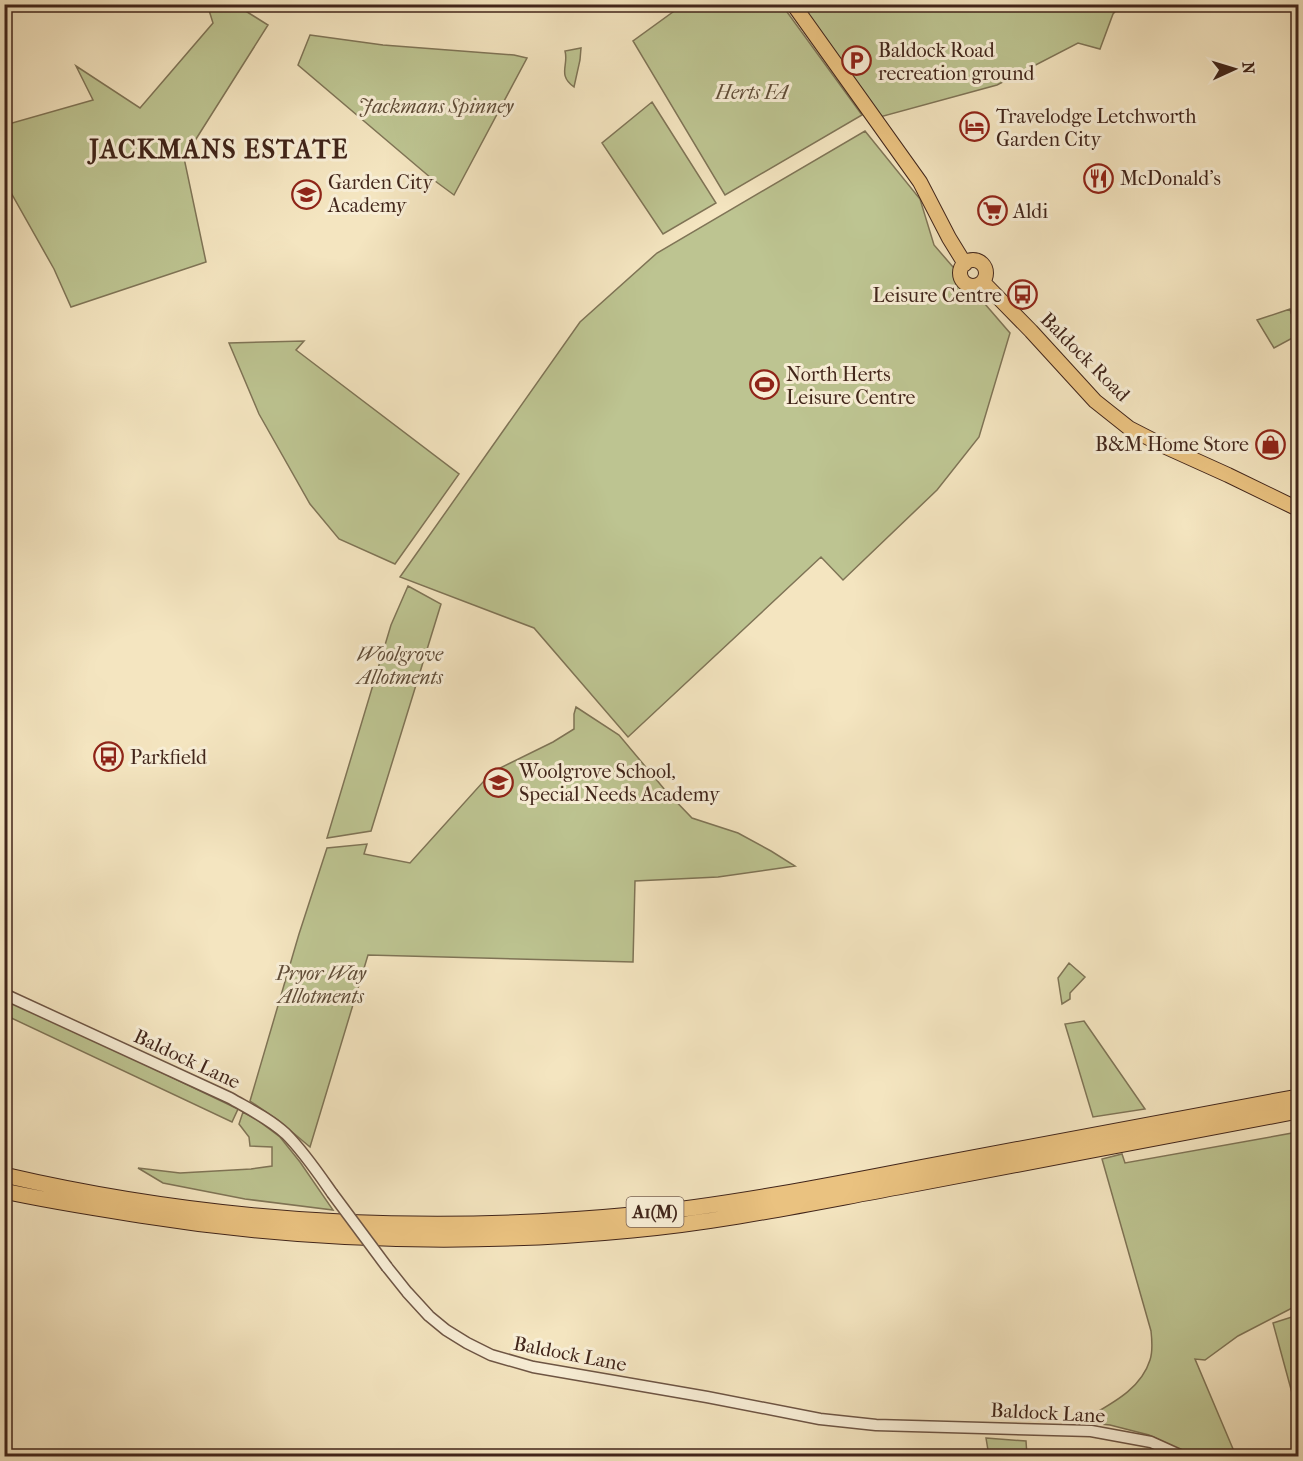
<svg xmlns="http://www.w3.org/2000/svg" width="1303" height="1461" viewBox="0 0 1303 1461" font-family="'IM FELL French Canon',serif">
	<rect width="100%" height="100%" fill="#f4e5c0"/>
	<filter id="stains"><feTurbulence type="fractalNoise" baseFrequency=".00333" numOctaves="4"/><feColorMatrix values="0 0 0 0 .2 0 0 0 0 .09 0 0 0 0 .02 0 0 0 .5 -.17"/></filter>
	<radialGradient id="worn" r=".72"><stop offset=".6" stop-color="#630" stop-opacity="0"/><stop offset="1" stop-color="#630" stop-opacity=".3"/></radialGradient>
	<path fill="#bdc491" stroke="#7f7456" stroke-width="1.5" d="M684 4 782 5 862 115 725 195 633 41Z
		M205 5H236L268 25 184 158 206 262 71 307 54 269 5 182V125L93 100 76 66 140 108 213 23 208 7Z
		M794 5H1121L1113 14 1100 49 1078 43 997 85 880 117Z
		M310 35 383 45 514 55 527 58 454 195 431 178 298 65Z
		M581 48 580 60 574 87C557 75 569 65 565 51Z
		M652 102 716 203 663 234 602 143Z
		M865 131 920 199 934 245 1010 333 979 437 937 490 843 580 821 557 628 737 534 628 400 577 580 322 657 253Z
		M1290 309 1291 313 1298 311V335L1274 348 1257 320Z
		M304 341 296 350 459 474 395 564 339 539 310 504 259 414 229 343Z
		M408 586 441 604 371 831 327 838 391 625Z
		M576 707 619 735 665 790 692 818 738 833 771 851 795 866 718 877 635 881 633 962 368 955 310 1147 278 1120 250 1101 299 934 327 848 367 844 364 854 410 863 492 772 553 742 574 729V714Z
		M1069 963 1085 977 1070 993V999L1062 1004 1058 978Z
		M4 997 238 1109 232 1122 5 1015Z
		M1084 1021 1145 1109 1093 1117 1065 1024Z
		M243 1112 256 1119 280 1137 300 1162 333 1210 245 1199 163 1183 138 1168 180 1173 251 1169 272 1166V1147L250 1146 249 1137 239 1124Z
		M1298 1132V1305L1238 1336 1205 1360 1195 1359 1236 1456H1193L1149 1435 1110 1425 1080 1422C1106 1406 1140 1392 1150 1360 1153 1351 1152 1340 1151 1331L1102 1159 1122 1154 1125 1163Z
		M1298 1315V1403L1295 1404 1273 1323Z
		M986 1438 1026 1441 1027 1456H989Z"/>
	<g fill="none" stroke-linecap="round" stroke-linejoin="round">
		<defs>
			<path id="minor" d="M4 994 230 1098C249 1109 270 1119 286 1134 304 1152 318 1173 332 1193
				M387 1267 407 1292 429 1316 446 1330 467 1343 491 1355 533 1367 707 1397 820 1419 876 1425 1091 1431 1151 1442 1182 1456"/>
			<path id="major" d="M793 4 920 182 949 238 965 264
				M960 273a13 13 0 1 1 26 0a13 13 0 1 1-26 0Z
				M983 282 1031 331 1095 401 1129 428 1166 447 1228 475 1298 509"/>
			<path id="highway" d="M4 1175C210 1223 422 1235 632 1215 730 1205 827 1186 924 1167 1049 1144 1174 1121 1298 1097
				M4 1191C49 1201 95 1208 140 1215 303 1241 468 1246 632 1230 721 1222 810 1203 898 1187 1031 1162 1165 1136 1298 1111"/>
		</defs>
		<use href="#minor" stroke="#6e5544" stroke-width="13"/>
		<use href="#major" stroke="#41251a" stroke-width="16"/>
		<use href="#highway" stroke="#41251a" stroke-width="17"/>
		<use href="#minor" stroke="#f8eed6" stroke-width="10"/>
		<use href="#major" stroke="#eac280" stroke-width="14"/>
		<use href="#highway" stroke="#eac280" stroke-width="15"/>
		<defs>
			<path id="minor-bridge" d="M332 1193 387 1267"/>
		</defs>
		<use href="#minor-bridge" stroke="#6e5544" stroke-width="13" stroke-linecap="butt"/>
		<use href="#minor-bridge" stroke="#f8eed6" stroke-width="10"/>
	</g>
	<defs>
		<symbol id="parking-ring" viewBox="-11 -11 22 22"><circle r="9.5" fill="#f8eed6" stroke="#8f2418" stroke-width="1.5"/><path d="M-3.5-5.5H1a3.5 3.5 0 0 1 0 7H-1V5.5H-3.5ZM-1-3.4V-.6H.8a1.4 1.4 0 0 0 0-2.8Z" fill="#8f2418"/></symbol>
		<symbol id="hotel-ring" viewBox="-11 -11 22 22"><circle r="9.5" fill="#f8eed6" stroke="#8f2418" stroke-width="1.5"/><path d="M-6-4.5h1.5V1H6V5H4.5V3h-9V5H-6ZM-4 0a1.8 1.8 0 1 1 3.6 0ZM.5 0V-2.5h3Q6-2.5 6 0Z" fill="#8f2418"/></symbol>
		<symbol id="restaurant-ring" viewBox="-11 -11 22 22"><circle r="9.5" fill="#f8eed6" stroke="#8f2418" stroke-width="1.5"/><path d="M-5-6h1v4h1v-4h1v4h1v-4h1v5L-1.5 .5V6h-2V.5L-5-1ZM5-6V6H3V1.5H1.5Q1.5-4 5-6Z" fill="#8f2418"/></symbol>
		<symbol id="school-ring" viewBox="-11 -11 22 22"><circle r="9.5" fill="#f8eed6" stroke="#8f2418" stroke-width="1.5"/><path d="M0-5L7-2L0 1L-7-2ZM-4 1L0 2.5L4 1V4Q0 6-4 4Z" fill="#8f2418"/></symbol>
		<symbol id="supermarket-ring" viewBox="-11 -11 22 22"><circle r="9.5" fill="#f8eed6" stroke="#8f2418" stroke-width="1.5"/><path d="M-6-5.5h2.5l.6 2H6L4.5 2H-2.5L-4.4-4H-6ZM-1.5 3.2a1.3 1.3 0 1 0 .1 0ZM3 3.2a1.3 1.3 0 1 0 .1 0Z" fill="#8f2418"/></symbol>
		<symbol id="bus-ring" viewBox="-11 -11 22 22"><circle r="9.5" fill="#f8eed6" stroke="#8f2418" stroke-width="1.5"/><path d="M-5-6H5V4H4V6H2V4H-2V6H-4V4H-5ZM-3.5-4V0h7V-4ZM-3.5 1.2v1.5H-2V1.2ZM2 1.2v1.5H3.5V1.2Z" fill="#8f2418"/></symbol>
		<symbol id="stadium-ring" viewBox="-11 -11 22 22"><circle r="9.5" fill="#f8eed6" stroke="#8f2418" stroke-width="1.5"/><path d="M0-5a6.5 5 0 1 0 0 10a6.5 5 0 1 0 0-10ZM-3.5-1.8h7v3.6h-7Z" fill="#8f2418"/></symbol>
		<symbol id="shop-ring" viewBox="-11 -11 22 22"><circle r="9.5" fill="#f8eed6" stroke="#8f2418" stroke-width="1.5"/><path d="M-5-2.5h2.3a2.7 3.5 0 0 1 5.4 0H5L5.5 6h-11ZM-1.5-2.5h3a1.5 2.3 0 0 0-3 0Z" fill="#8f2418"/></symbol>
	</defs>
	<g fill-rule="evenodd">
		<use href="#parking-ring" x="840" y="44" width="33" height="33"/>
		<use href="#hotel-ring" x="958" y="110" width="33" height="33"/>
		<use href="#restaurant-ring" x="1082" y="162" width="33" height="33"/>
		<use href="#school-ring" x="290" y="178" width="33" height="33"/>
		<use href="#supermarket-ring" x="976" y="194" width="33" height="33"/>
		<use href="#bus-ring" x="1006" y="278" width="33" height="33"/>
		<use href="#stadium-ring" x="748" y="368" width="33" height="33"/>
		<use href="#shop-ring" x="1254" y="428" width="33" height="33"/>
		<use href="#bus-ring" x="92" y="740" width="33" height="33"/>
		<use href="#school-ring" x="482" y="766" width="33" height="33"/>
	</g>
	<g text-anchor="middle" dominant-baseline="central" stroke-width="6" stroke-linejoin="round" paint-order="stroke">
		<rect fill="#f8eed6" stroke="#786152" stroke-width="1.5" x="626.5" y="1197" width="57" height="30" rx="4.5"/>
		<g font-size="18" font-weight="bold" fill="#41251a">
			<text x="655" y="1212">A1(M)</text>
		</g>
		<g font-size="20" fill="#41251a" stroke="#f8eed6" text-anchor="start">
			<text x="878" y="50">Baldock Road<tspan x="878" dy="23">recreation ground</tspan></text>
			<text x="996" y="116">Travelodge Letchworth<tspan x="996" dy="23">Garden City</tspan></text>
			<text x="1120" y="178">McDonald's</text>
			<text x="328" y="182">Garden City<tspan x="328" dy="23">Academy</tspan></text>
			<text x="1013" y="211">Aldi</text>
			<text x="1002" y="295" text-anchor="end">Leisure Centre</text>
			<text x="786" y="374">North Herts<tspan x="786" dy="23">Leisure Centre</tspan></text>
			<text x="1249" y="444" text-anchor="end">B&amp;M Home Store</text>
			<text x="130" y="757">Parkfield</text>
			<text x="519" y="771">Woolgrove School,<tspan x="519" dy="23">Special Needs Academy</tspan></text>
		</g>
		<g font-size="20" font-style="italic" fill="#604d38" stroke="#f8eed6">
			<text x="752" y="92">Herts FA</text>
			<text x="436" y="106">Jackmans Spinney</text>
			<text x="400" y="654">Woolgrove<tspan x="400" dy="23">Allotments</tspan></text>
			<text x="321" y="973">Pryor Way<tspan x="321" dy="23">Allotments</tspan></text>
		</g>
		<g font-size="20" fill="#41251a" stroke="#f8eed6">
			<text transform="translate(1085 357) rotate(45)">Baldock Road</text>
			<text transform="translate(187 1059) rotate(25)">Baldock Lane</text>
			<text transform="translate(570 1354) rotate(11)">Baldock Lane</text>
			<text transform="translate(1048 1413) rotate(3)">Baldock Lane</text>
		</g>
		<g font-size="26" font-weight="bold" letter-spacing="1.5" fill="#41251a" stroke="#f8eed6">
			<text x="219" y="149">JACKMANS ESTATE</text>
		</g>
	</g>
	<rect width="1303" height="1461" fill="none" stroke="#f4e5c0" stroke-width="24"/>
	<rect x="6" y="6" width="1291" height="1449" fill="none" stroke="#41251a" stroke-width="3"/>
	<rect x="12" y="12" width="1279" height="1437" fill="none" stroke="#41251a" stroke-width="1.5"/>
	<g transform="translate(1234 69) rotate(86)" stroke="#f8eed6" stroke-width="4.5" paint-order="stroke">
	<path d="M0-4.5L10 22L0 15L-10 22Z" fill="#41251a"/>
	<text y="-9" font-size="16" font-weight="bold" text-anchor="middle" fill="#41251a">N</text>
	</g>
	<rect width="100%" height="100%" filter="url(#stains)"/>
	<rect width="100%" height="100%" fill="url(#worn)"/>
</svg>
